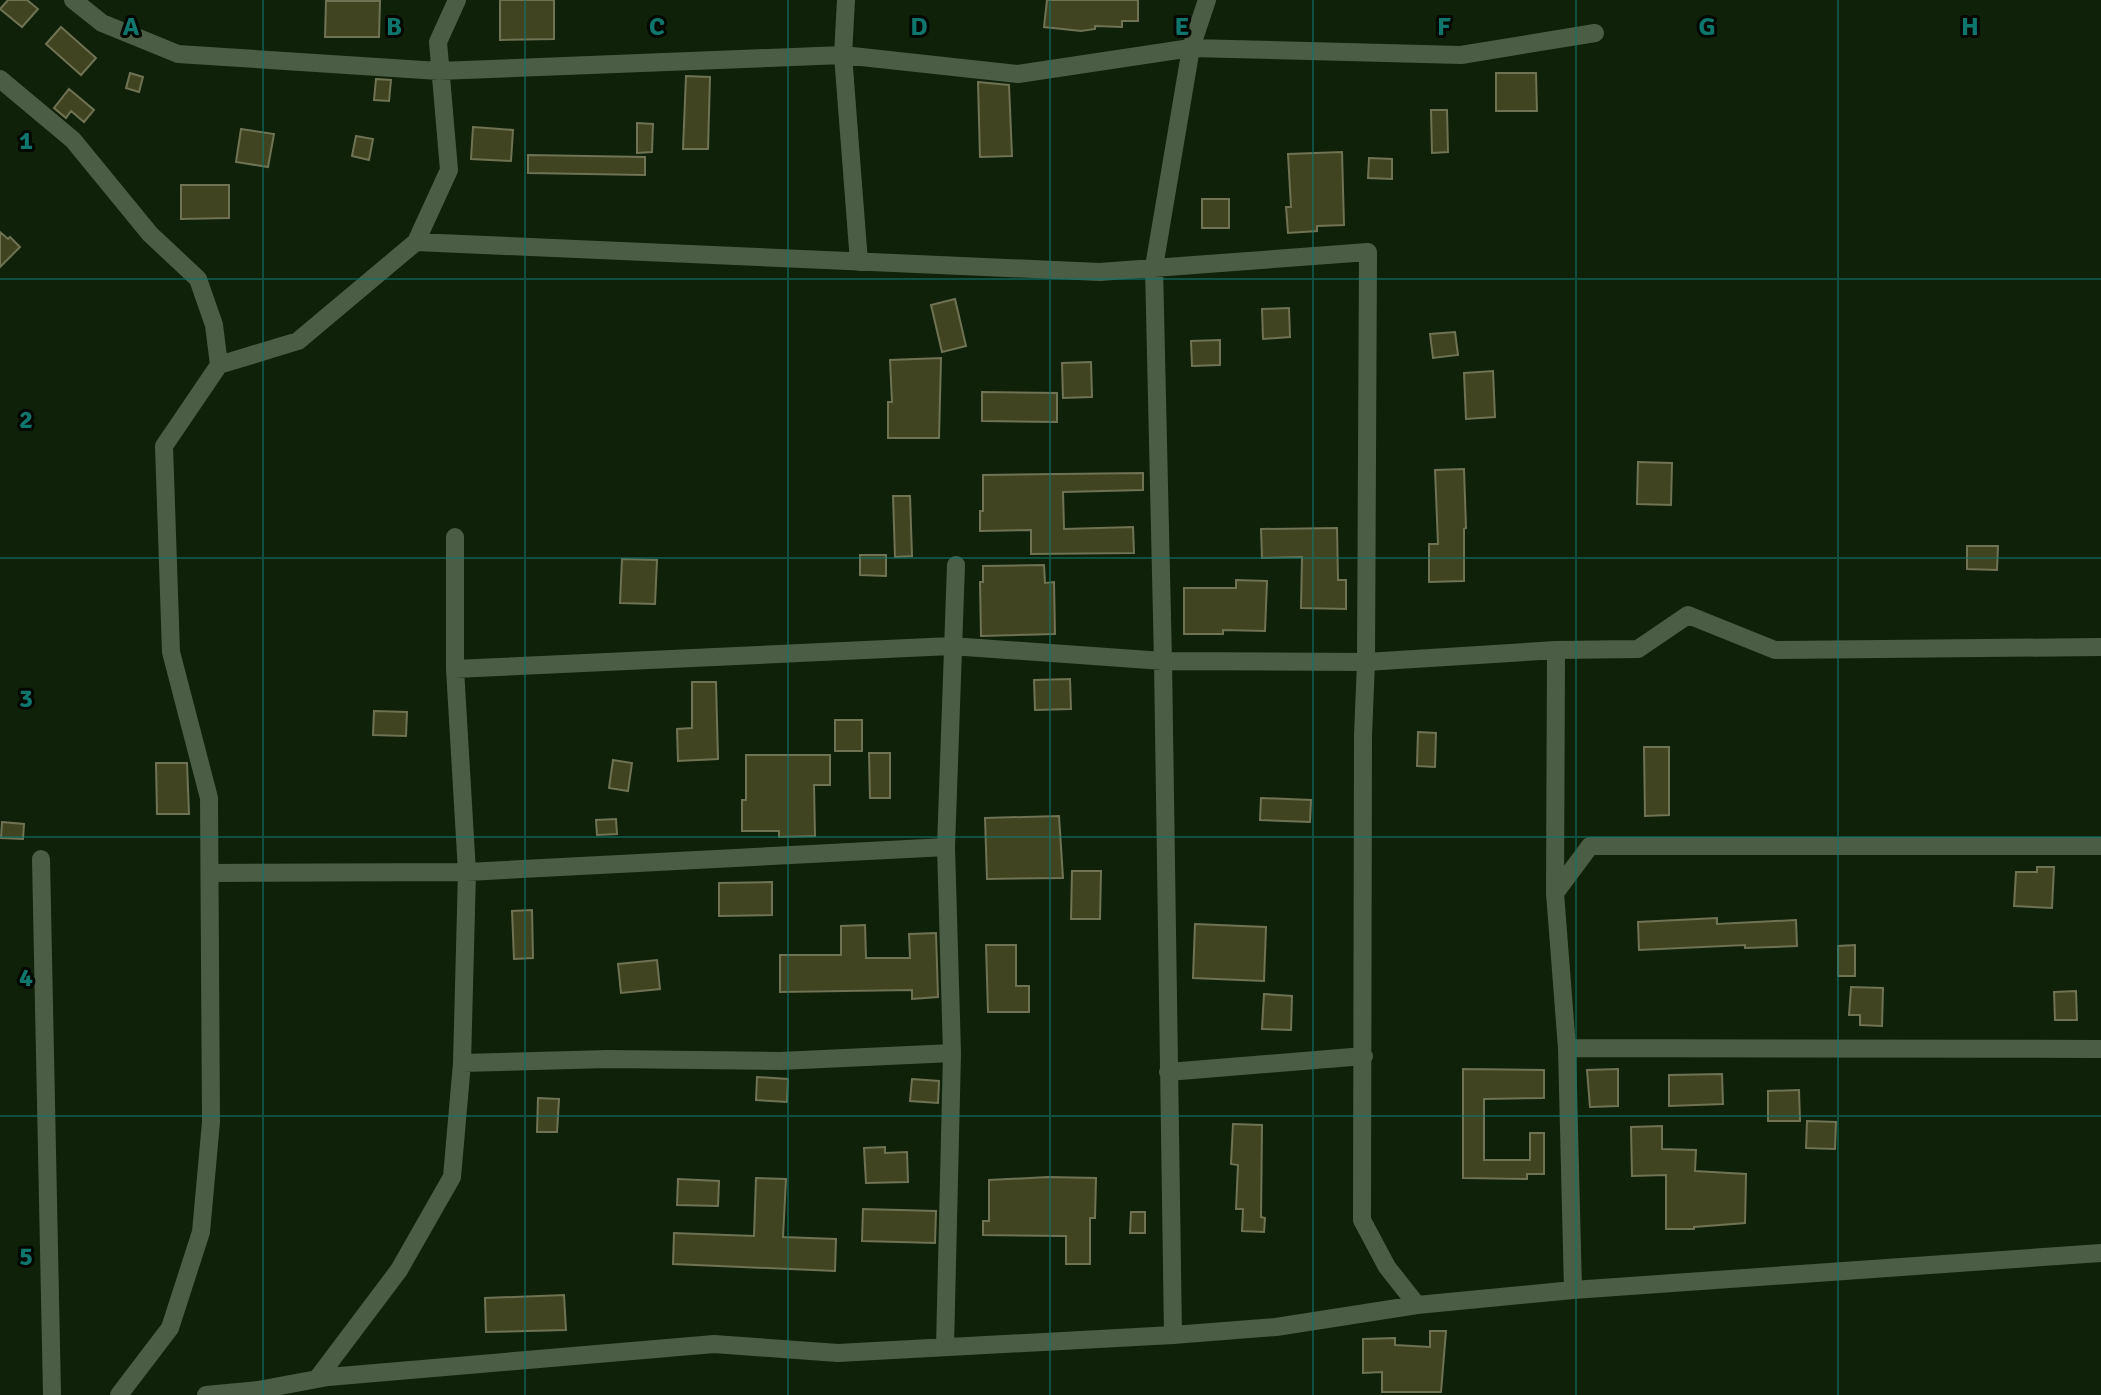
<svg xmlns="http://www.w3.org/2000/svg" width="2101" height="1395" viewBox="0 0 2101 1395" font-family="Signika,sans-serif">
	<rect width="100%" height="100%" fill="#10210a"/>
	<path fill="#414421" stroke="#6f7253" stroke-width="2" d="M8 0H27L38 9 22 27 0 9Z
		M500 0H554V39L500 40Z
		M1047 0H1138V21H1122V27L1095 26V29L1081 31 1044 27Z
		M326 1H380L379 37H325Z
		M61 27 96 58 81 75 46 44Z
		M130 73 143 77 139 92 126 88Z
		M1496 73H1536L1537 111H1496Z
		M686 76 710 77 708 149H683Z
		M376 79 391 80 389 101 374 100Z
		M978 82 1009 85 1012 156 980 157Z
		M69 89 94 110 84 122 71 111 66 118 54 108Z
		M1431 110H1447L1448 152 1432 153Z
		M637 123 653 124 652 152 637 153Z
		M473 127 513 130 511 161 471 159Z
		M241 129 274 134 268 167 236 162Z
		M356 136 373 139 369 160 352 156Z
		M1342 152 1344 225 1317 226V231L1288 233 1286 207H1291L1288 154Z
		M528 155 645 157V175L528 173Z
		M1369 158 1392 159V179L1368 178Z
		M181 185H229V218L181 219Z
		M1202 199H1229V228H1202Z
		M0 232 8 239 10 237 20 247 0 267Z
		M955 299 966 346 942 352 931 305Z
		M1289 308 1290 337 1263 339 1262 309Z
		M1455 332 1458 355 1433 358 1430 334Z
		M1220 340V365L1192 366 1191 341Z
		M941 358 939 438H888V402H892L890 360Z
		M1091 362 1092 397 1063 398 1062 363Z
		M1493 371 1495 417 1466 419 1464 373Z
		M982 392 1057 393V422L982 421Z
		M1638 462 1672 463 1671 505 1637 504Z
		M1464 469 1466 528 1464 529V581L1429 582V544H1438L1435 470Z
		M1143 473V490L1063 492 1064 529 1133 527 1134 553 1031 554V530L980 531V511H983V475Z
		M893 496H910L912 556 895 557Z
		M1337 528 1338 580H1346V609L1301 608 1302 557 1262 558 1261 529Z
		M1967 546H1998L1997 570 1967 569Z
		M860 555H886V576L860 575Z
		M622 559 657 560 655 604 620 603Z
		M1044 565 1045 583 1054 582 1055 634 981 636 980 582H983V566Z
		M1236 580 1267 581 1265 631 1223 630V634H1184V588H1236Z
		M1070 679 1071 709 1035 710 1034 680Z
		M692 682H716L718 759 678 761 677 729 692 728Z
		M374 711 407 712 406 736 373 735Z
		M835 720H862V751H835Z
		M1418 732 1436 733 1435 767 1417 766Z
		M1644 747H1669V815L1645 816Z
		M869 753H890V798H870Z
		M746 755H830V785H814L815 836 779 837V831H742V800H746Z
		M613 760 632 763 628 791 609 788Z
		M156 763H187L189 814H157Z
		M1261 798 1311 800 1310 822 1260 820Z
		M1059 816 1063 878 987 879 985 818Z
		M616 819 617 834 597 835 596 820Z
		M2 822 24 824 23 839 1 838Z
		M2037 867H2054L2052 908 2014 906 2016 872H2037Z
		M1072 871H1101L1100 919H1071Z
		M772 882V915L719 916V883Z
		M532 910 533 958 514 959 512 911Z
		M1717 918V924L1796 920 1797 946 1745 948V945L1639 950 1638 922Z
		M1195 924 1266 927 1264 981 1193 978Z
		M865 925 866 958H910L909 934 936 933 938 997 912 999V990L780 992V955H841V926Z
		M986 945H1016V986H1029V1012H988Z
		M1855 945V976H1838V946Z
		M657 960 660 989 621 993 618 964Z
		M1851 987 1883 988 1882 1026 1860 1025V1015H1849Z
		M2076 991 2077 1020H2055L2054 992Z
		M1264 994 1292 996 1291 1030 1262 1029Z
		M1463 1069 1544 1070V1098L1484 1099V1160H1530V1133H1544V1174H1527V1179L1463 1178Z
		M1618 1069V1106L1590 1107 1587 1070Z
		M1722 1074 1723 1104 1669 1106V1075Z
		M757 1077 788 1079 787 1102 756 1100Z
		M912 1079 939 1081 938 1103 910 1101Z
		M1799 1090 1800 1121H1768V1091Z
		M538 1098 559 1099 557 1132H537Z
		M1807 1121 1836 1122 1835 1149 1806 1148Z
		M1233 1124 1262 1125 1261 1217 1265 1218 1264 1232 1242 1231 1243 1209H1236L1238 1165 1231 1164Z
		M1662 1126V1149L1696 1150 1695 1171 1746 1174 1745 1223 1694 1227V1229H1666V1175L1632 1176 1631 1127Z
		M885 1147V1153L907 1152 908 1182 866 1183 864 1148Z
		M1048 1177 1096 1178 1095 1218H1090V1264H1066V1236L983 1235V1221H989V1180Z
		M756 1178 786 1179 783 1237 836 1239 835 1271 673 1264 674 1233 754 1236Z
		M678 1179 719 1181 718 1206 677 1205Z
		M863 1209 936 1211 935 1243 862 1241Z
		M1131 1212H1145V1233H1130Z
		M564 1295 566 1330 486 1332 485 1298Z
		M1430 1331H1446L1441 1392H1382V1372L1363 1373V1339L1395 1338V1345L1430 1347Z"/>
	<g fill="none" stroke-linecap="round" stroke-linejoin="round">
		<path stroke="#4b5e45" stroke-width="18" d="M73 0 102 23 178 54 439 71 843 55 1018 74 1191 48 1461 55 1595 33
			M846 0 843 55 859 262
			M0 79 73 140 150 234 198 279 214 325 219 365
			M416 242 1100 272 1368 252 1366 662 1363 736 1362 1220 1387 1267 1417 1305
			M1556 650 1555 893 1567 1048 1573 1290
			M455 669 951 646 1163 661 1366 662 1556 650 1638 649 1688 615 1775 650 2101 647
			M41 859 52 1395
			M210 873 467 872 946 847
			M1555 893 1590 846H2101
			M1567 1048 2101 1049
			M462 1063 608 1059 780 1061 952 1053
			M1168 1072 1364 1056
			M1173 1335 1163 661 1154 267 1191 48 1207 0
			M945 1347 952 1053 946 847 956 565
			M317 1379 399 1270 452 1177 462 1063 467 872 455 669V537
			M119 1395 170 1328 201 1232 211 1122 209 798 171 652 164 446 219 365 298 341 416 242 449 170 438 42 457 0
			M206 1395 258 1390 328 1377 714 1344 838 1353 1173 1335 1276 1327 1417 1305 1573 1290 2101 1253"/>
	</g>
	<path fill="none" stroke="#0f766e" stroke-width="2" stroke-opacity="0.55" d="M263 0V1395M525 0V1395M788 0V1395M1050 0V1395M1313 0V1395M1576 0V1395M1838 0V1395M0 279H2101M0 558H2101M0 837H2101M0 1116H2101"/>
	<g font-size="26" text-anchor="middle" font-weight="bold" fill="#0f766e" stroke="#030802" stroke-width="6" stroke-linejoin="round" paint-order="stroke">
		<text x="131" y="35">A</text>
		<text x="394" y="35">B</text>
		<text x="657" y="35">C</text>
		<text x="919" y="35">D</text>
		<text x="1182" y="35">E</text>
		<text x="1444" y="35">F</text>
		<text x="1707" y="35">G</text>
		<text x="1970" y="35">H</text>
		<text x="26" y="149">1</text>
		<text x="26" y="428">2</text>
		<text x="26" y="707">3</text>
		<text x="26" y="986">4</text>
		<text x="26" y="1265">5</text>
	</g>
</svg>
